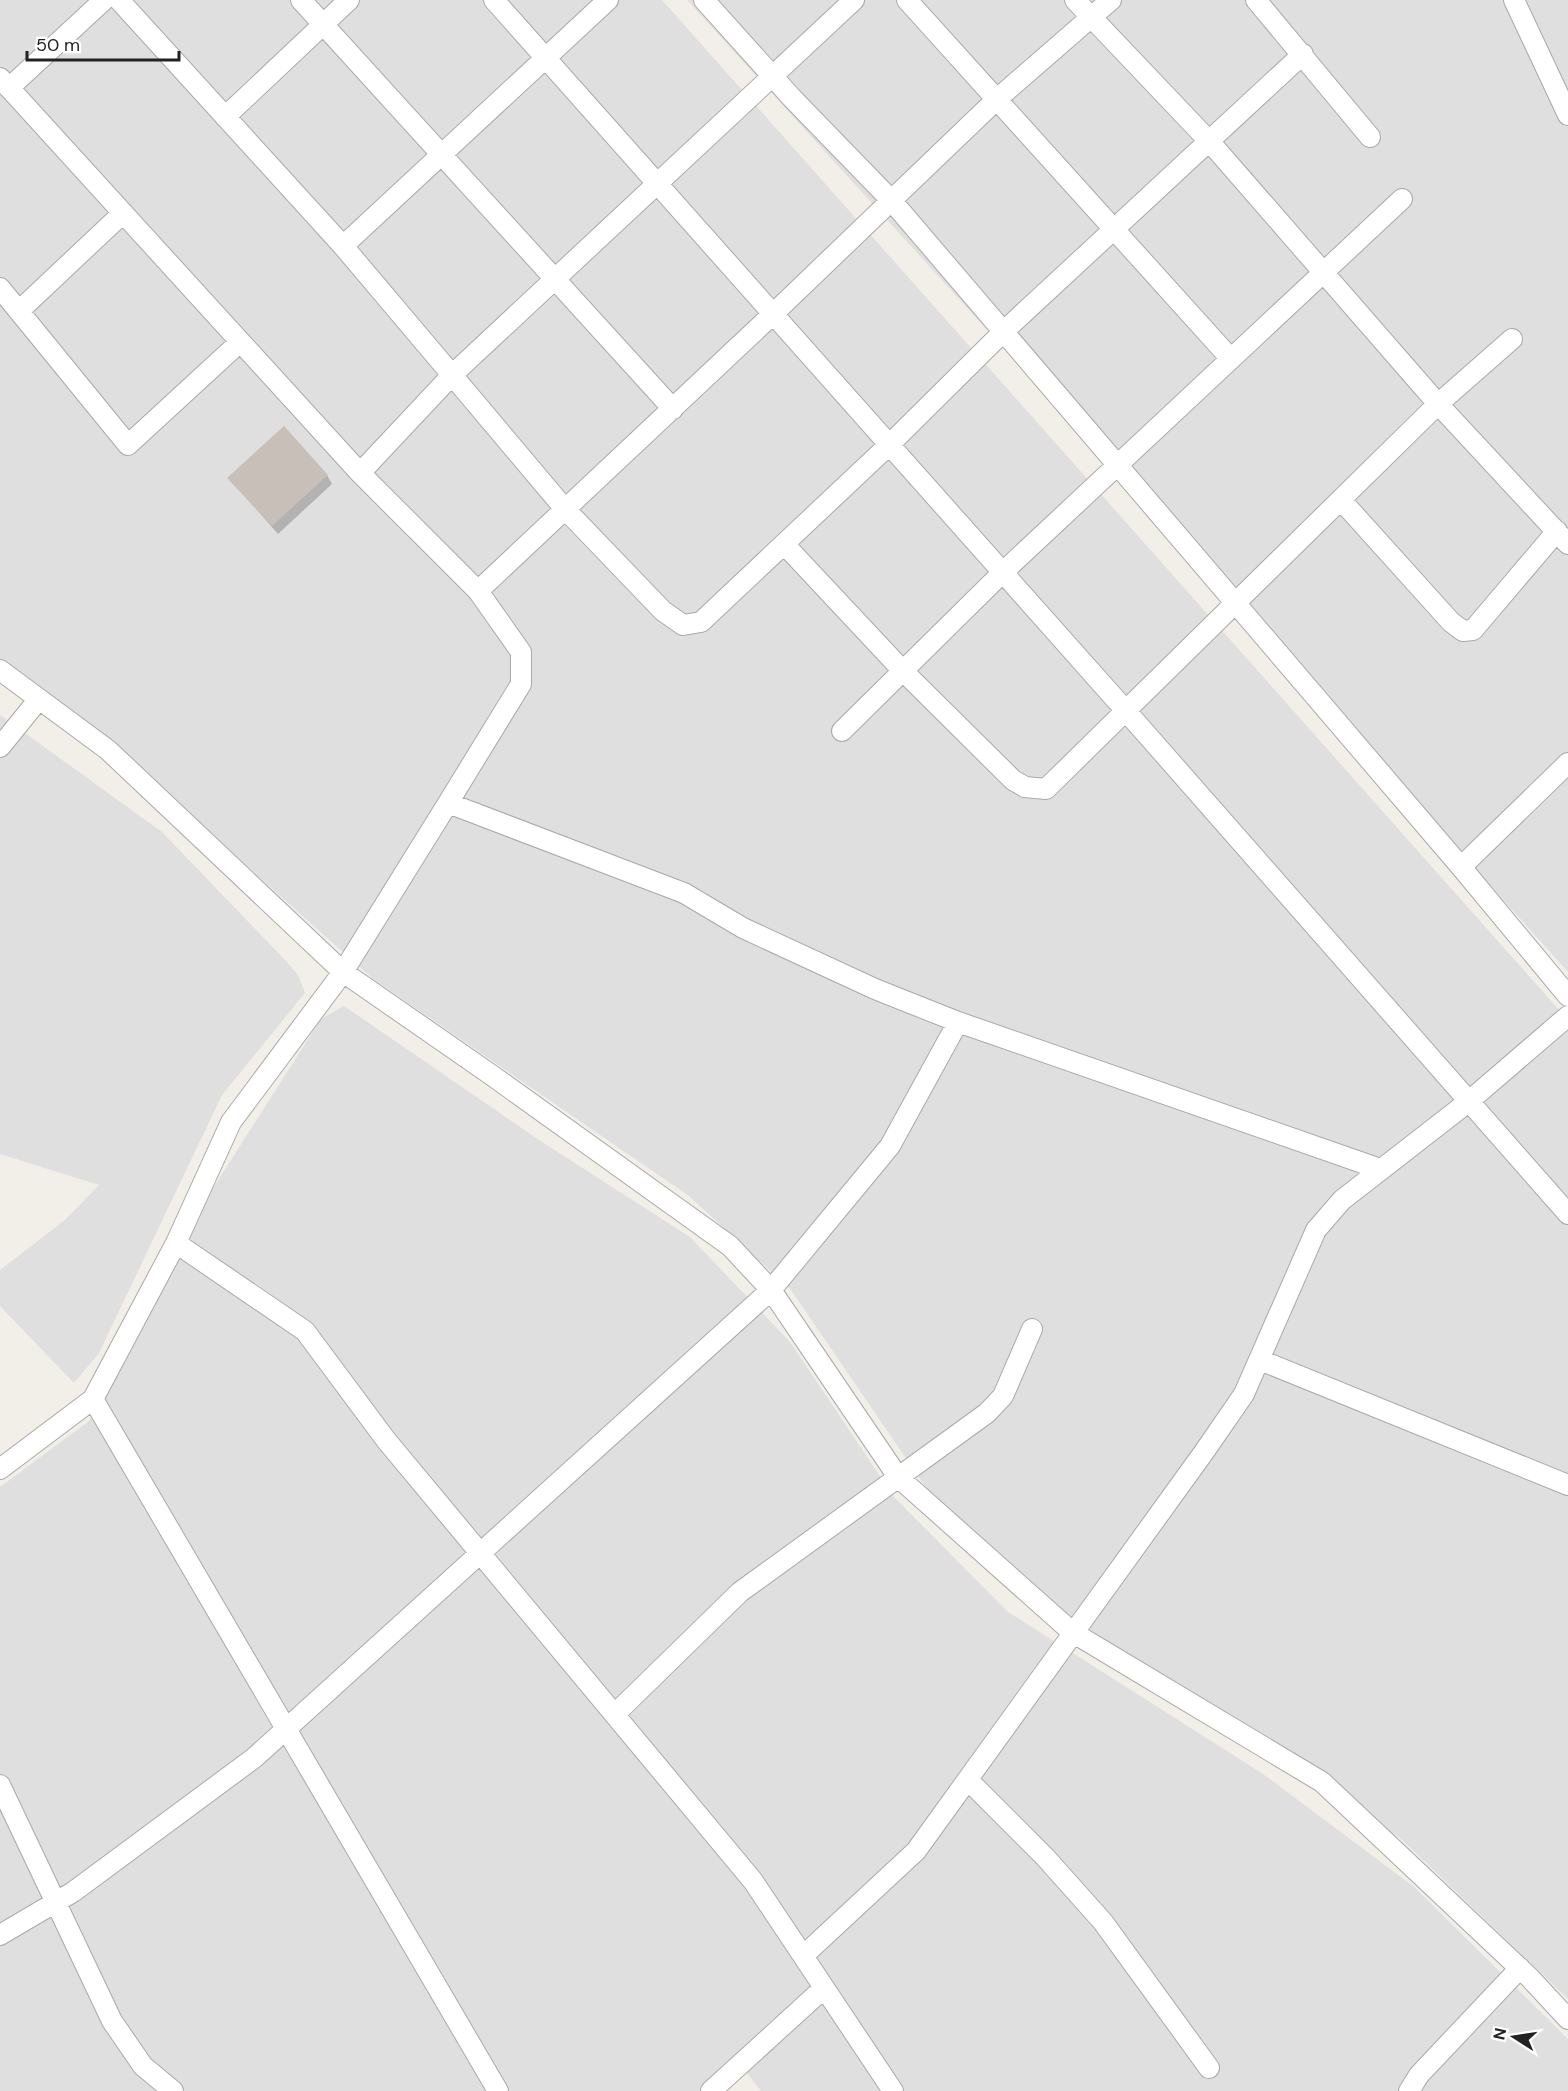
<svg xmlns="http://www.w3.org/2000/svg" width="1568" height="2091" viewBox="0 0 1568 2091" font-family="'DM Sans',sans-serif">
	<rect width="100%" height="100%" fill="#f2efe9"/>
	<path fill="#e0dfdf" d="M0 0H662L1568 1020V1999L1401 1839 1174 1684 1026 1588 929 1492 791 1290 689 1196 373 979 231 852 0 678Z
		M687 0H1568V972L1263 633Z
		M0 715 162 832 287 962 298 975 305 993 222 1095 99 1353 74 1383 0 1306V1270L65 1220 99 1185 0 1154Z
		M344 1006 542 1142 690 1237 790 1342 894 1497 1008 1612 1263 1774 1413 1886 1568 2039V2091H761L734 2056 700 2091H0V1487L89 1421 201 1207 321 1019Z"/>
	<path fill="#0003" d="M327 475 332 484 278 534 229 478Z"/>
	<path fill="#c7bfb8" d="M284 426 328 475 272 526 227 478Z"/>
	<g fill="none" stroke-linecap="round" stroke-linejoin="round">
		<defs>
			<path id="minor" d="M119 0 343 246 452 375 360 473
				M301 0 673 409
				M494 0 1126 711 1568 1214
				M704 0 792 98 891 200 1461 867 1568 996
				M854 0 452 375 564 508 663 611 683 625 701 622 889 445 1003 332 1303 54
				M907 0 1231 359
				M1075 0 1209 141 1438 404 1568 544
				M1256 0 1370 137
				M1514 0 1568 115
				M0 78 360 473 478 591 521 652V684L448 803 343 972 231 1122 176 1243 93 1399 0 1469
				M9 88 104 0
				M225 117 349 0
				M343 246 608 0
				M0 288 128 445 240 342
				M20 310 123 213
				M1341 500 1451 622 1463 631 1473 630 1557 531
				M784 544 903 671 1013 780 1025 787 1046 789 1438 404 1512 339
				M478 591 773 314 997 99 1111 0
				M0 670 108 750 343 972 490 1074 730 1246 771 1290 898 1477 1072 1632 1322 1782 1530 1978 1568 2019
				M842 731 1002 573 1402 199
				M0 747 39 699
				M448 803 684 893 743 928 875 989 958 1022 1380 1169
				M1461 867 1568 763
				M176 1243 305 1331 386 1440 753 1881 893 2091
				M1260 1360 1568 1485
				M93 1399 498 2091
				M615 1714 740 1592 987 1413 1003 1396 1032 1329
				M969 1781 1045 1857 1103 1922 1209 2068
				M0 1785 112 2021 143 2066 173 2091
				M0 1935 73 1892 254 1758 771 1290 890 1146 958 1022
				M803 1956 916 1851 1204 1452 1244 1394 1316 1230 1342 1200 1468 1102 1568 1016
				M711 2091 824 1988
				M1409 2091 1419 2075 1520 1968"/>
		</defs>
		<use href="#minor" stroke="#a9a9a9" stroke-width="22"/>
		<use href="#minor" stroke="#fff" stroke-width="20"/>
	</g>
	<g transform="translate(1514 2037) rotate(282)" stroke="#ffffff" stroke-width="4.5" paint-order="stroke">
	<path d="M0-4.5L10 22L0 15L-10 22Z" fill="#222222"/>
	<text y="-9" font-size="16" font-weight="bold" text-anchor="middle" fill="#222222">N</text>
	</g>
	<path d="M27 51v9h152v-9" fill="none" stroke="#222222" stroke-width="3"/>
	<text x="36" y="51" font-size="18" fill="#222222" stroke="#ffffff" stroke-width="4.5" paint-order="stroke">50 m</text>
</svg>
